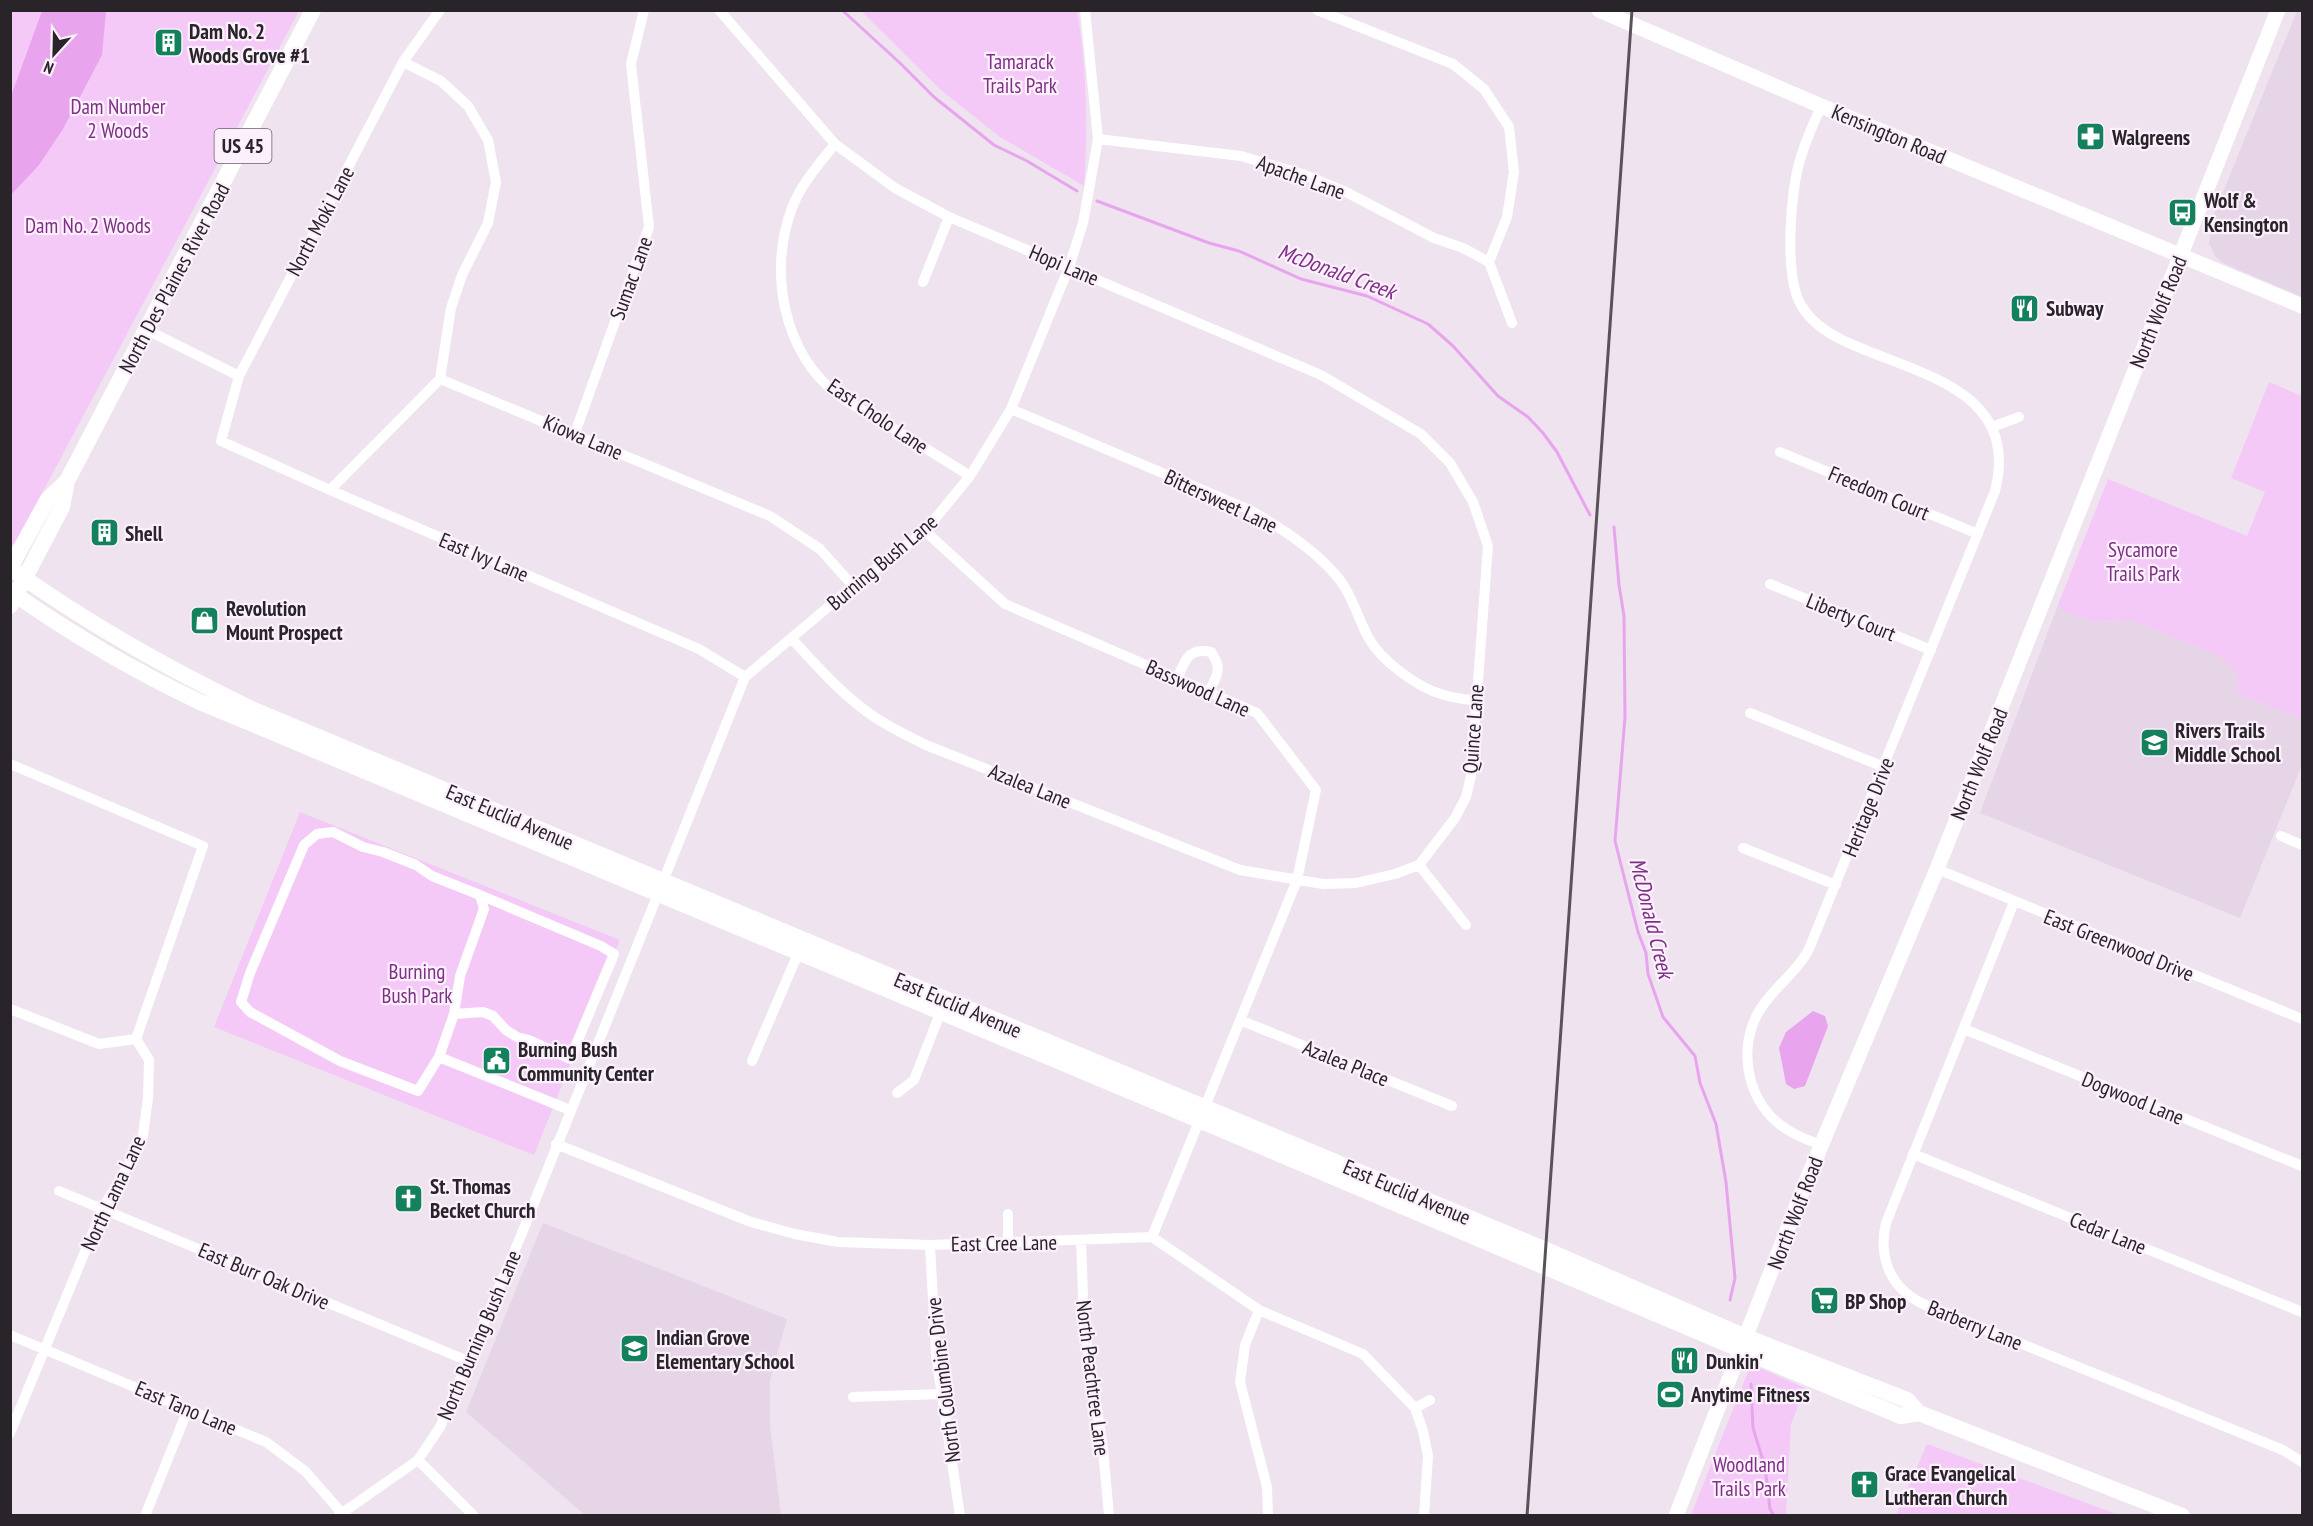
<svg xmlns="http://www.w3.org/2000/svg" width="2313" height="1526" viewBox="0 0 2313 1526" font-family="'PT Sans Narrow',sans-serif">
	<rect width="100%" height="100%" fill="#eee3ef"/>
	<path fill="#e6d5e7" d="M2297 11H2302V297L2223 263 2215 256 2209 243 2214 214Z
		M2058 605 2064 612 2095 622 2133 621 2219 656 2233 668 2238 681 2237 691 2240 695 2302 719V765L2240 918 1980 813Z
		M543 1223 787 1319 770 1380V1426L781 1515H585L466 1412Z"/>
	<path fill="#f4c9f7" d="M10 11H299L16 542 11 546Z
		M861 11H1077C1087 69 1088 127 1084 186L1000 137 941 90Z
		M2269 382 2302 396V719L2240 695 2237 691 2238 681 2233 668 2219 656 2133 621 2095 622 2064 612 2058 605 2108 479 2247 536 2265 492 2231 478Z
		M300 812 620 940 534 1155 214 1027Z
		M1751 1364 1805 1388 1791 1424 1786 1515H1691Z
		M1927 1444 2119 1515H1896Z"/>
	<path fill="#e8a5ee" d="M42 11H106L102 55 63 129 39 165 11 195V96Z
		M1813 1011 1825 1016 1828 1026 1805 1086 1794 1089 1786 1084 1779 1048 1786 1032Z"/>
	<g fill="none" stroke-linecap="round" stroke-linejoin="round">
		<path stroke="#e8a5ee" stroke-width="3" d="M842 10 900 63 934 97 994 145 1027 161 1077 191
			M1097 201 1209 243 1239 251 1301 279 1367 296 1428 324 1453 346 1498 396 1528 417 1543 433 1557 452 1590 515
			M1614 527 1619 585 1624 616 1625 717 1615 841 1638 932 1646 953 1648 974 1663 1017 1695 1056 1700 1083 1716 1124 1726 1182 1735 1278 1730 1300
			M1751 1384 1753 1428 1765 1467 1770 1509 1774 1516"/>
		<path stroke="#fff" stroke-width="10" d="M440 10 403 62 239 376 221 441 330 490 699 649 745 677
			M719 10 835 144 895 188 949 217 1321 375 1421 434 1450 463 1473 502 1488 546 1471 776 1466 797 1455 818 1419 865 1395 874 1356 883 1323 884 1240 870 926 745C904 734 881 723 862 708 836 688 814 663 792 639
			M1317 10 1453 64 1484 89 1509 127 1514 172 1507 217 1489 262 1512 323
			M403 62 441 81 468 106 488 140 496 182 488 223 462 275 451 308 440 379
			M1821 106C1814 123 1806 139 1801 157 1790 188 1784 277 1801 305 1814 328 1840 340 1863 349 1931 377 2019 396 1995 491L1809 949C1796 974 1771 989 1758 1013 1736 1053 1749 1107 1788 1130 1798 1137 1810 1141 1822 1145
			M1098 139 1241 156 1302 174 1346 192 1434 238 1463 248 1489 262
			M835 144C819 164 801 184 792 208 768 271 783 353 838 395 851 405 867 412 881 421 911 439 941 458 970 476
			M923 282 949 217
			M147 330 239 376
			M440 379 770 516 820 549 853 586
			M1011 409 1250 510C1280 528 1310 546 1334 573 1351 591 1357 616 1368 637 1381 661 1418 688 1444 695 1454 698 1465 699 1475 701
			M1992 427 2019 417
			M575 433 649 227 631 64 644 10
			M1780 452 1978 534
			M330 490 440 379
			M925 531 1005 604 1257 713 1316 790 1297 880 1152 1237
			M1770 584 1931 650
			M1177 679C1185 661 1188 647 1211 652 1223 669 1217 675 1209 692
			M1750 713 1884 767
			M10 764 203 846 136 1039 149 1060 148 1098 142 1142 103 1208 10 1433
			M2281 836 2302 845
			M1743 848 1836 885
			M1419 865 1466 925
			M1937 869 2302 1019
			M2014 902 1886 1223C1878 1257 1890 1287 1921 1303L2283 1450 2302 1462
			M10 1009 99 1044 136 1039
			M454 1014 483 1012 493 1016 506 1030 517 1037 529 1040 570 1059 614 954 601 946 480 895
			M1240 1020 1452 1106
			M1964 1029 2302 1166
			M439 1057 454 1014 460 976 484 909 480 895 432 876 416 865 383 852 363 847 333 832 317 834 304 845 250 973 241 1002 250 1012 340 1061 418 1091 439 1057 570 1110
			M752 1061 800 949
			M897 1093 914 1080 943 1006
			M556 1144 751 1222 795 1234 838 1242 930 1245 1152 1237 1259 1310 1363 1354 1415 1408 1423 1431 1428 1456 1424 1516
			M1913 1154 2302 1312
			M59 1191 468 1361
			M1008 1214V1242
			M1081 1241 1084 1324 1103 1449 1109 1516
			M930 1245 936 1355 960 1516
			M1259 1310 1245 1345 1240 1382 1267 1487 1268 1516
			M10 1335 266 1442 305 1471 341 1512
			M853 1397 942 1394
			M1415 1408 1430 1400
			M418 1460 474 1516
			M145 1516 188 1409
			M338 1516 418 1460 440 1427 522 1233 745 677 853 586 925 531 970 476 1011 409 1069 267 1083 223 1098 139 1085 10"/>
		<path stroke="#fff" stroke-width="15" d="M1599 10 1821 106 2302 306
			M1676 1516 1805 1184 1937 869 2278 10"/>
		<path stroke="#fff" stroke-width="16" d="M10 568C88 624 170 670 256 711L1546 1250 1746 1337 1907 1400 1919 1413 2182 1516
			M10 568 48 499 67 481 313 10
			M10 591C70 633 134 671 200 702L1211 1125 1741 1350 1901 1416 1919 1413
			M10 606 62 507 67 481"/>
		<path stroke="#595359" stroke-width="3" d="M1527 1516 1632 10"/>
	</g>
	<defs>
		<symbol id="building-square" viewBox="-11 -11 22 22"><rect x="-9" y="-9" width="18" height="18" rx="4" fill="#14815d" stroke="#fcf0fc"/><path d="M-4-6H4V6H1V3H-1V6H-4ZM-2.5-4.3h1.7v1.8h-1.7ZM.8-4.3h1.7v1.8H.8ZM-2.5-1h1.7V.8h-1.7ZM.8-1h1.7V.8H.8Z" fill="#fff"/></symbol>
		<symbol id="pharmacy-square" viewBox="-11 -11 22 22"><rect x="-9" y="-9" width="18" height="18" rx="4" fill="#14815d" stroke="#fcf0fc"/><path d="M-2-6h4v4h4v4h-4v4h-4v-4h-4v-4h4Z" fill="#fff"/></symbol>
		<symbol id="bus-square" viewBox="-11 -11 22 22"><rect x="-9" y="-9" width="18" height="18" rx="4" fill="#14815d" stroke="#fcf0fc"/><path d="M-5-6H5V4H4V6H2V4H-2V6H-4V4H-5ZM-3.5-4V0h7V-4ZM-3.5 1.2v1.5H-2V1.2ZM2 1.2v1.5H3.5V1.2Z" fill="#fff"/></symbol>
		<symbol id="restaurant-square" viewBox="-11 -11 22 22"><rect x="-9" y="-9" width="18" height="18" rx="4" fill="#14815d" stroke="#fcf0fc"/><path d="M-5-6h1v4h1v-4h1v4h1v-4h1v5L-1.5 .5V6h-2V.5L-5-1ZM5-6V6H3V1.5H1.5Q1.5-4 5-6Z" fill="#fff"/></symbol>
		<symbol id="shop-square" viewBox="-11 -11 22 22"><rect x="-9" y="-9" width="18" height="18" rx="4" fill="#14815d" stroke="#fcf0fc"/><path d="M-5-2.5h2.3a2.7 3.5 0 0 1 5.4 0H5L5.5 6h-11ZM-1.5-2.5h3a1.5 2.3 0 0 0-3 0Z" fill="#fff"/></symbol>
		<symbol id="school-square" viewBox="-11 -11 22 22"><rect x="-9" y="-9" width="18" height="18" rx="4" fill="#14815d" stroke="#fcf0fc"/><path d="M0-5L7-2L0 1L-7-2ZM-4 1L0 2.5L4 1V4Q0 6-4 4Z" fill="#fff"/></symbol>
		<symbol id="civic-square" viewBox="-11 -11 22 22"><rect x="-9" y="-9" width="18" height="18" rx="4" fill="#14815d" stroke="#fcf0fc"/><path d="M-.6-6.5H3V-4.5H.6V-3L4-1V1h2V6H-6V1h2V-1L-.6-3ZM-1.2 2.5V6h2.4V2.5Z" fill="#fff"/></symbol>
		<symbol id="church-square" viewBox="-11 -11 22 22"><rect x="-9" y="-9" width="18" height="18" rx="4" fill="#14815d" stroke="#fcf0fc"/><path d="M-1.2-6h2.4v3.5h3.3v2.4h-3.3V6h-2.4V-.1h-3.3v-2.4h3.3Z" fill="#fff"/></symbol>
		<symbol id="supermarket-square" viewBox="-11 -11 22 22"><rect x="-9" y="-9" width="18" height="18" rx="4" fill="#14815d" stroke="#fcf0fc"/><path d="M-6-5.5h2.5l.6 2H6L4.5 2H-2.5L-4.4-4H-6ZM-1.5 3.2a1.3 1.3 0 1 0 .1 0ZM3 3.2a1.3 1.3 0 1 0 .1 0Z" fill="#fff"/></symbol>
		<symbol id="stadium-square" viewBox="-11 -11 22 22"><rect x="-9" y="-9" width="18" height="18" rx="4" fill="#14815d" stroke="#fcf0fc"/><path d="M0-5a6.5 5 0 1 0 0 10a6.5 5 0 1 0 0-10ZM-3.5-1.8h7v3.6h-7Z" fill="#fff"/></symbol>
	</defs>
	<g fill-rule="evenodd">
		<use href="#building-square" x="152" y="26" width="33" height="33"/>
		<use href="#pharmacy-square" x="2074" y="120" width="33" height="33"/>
		<use href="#bus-square" x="2166" y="196" width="33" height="33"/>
		<use href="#restaurant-square" x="2008" y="292" width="33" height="33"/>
		<use href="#building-square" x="88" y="516" width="33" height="33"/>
		<use href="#shop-square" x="188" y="604" width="33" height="33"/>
		<use href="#school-square" x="2138" y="726" width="33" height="33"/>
		<use href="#civic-square" x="480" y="1044" width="33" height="33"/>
		<use href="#church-square" x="392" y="1182" width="33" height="33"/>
		<use href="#supermarket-square" x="1808" y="1284" width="33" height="33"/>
		<use href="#school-square" x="618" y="1332" width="33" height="33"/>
		<use href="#restaurant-square" x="1668" y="1344" width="33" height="33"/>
		<use href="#stadium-square" x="1654" y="1378" width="33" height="33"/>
		<use href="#church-square" x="1848" y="1468" width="33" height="33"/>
	</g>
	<g text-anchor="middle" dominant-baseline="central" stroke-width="4.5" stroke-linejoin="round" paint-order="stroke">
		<rect fill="#fcf0fc" stroke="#686168" stroke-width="1.5" x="214.5" y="129" width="57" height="34" rx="4.5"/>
		<g font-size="20" font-weight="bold" fill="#292429">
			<text x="243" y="146">US 45</text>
		</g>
		<g font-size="21" font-weight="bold" fill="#292429" stroke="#fcf0fc" text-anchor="start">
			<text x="189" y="31">Dam No. 2<tspan x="189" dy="24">Woods Grove #1</tspan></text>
			<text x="2112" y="137">Walgreens</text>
			<text x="2204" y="200">Wolf &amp;<tspan x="2204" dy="24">Kensington</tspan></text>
			<text x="2046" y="308">Subway</text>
			<text x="125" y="533">Shell</text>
			<text x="226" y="608">Revolution<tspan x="226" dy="24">Mount Prospect</tspan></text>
			<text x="2175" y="730">Rivers Trails<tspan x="2175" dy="24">Middle School</tspan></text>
			<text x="518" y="1049">Burning Bush<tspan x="518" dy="24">Community Center</tspan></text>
			<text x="430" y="1186">St. Thomas<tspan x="430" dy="24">Becket Church</tspan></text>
			<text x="1845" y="1301">BP Shop</text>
			<text x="656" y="1337">Indian Grove<tspan x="656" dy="24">Elementary School</tspan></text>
			<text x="1706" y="1361">Dunkin'</text>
			<text x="1691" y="1394">Anytime Fitness</text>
			<text x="1885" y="1473">Grace Evangelical<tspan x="1885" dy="24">Lutheran Church</tspan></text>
		</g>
		<g font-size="21" fill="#7e3086" stroke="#fcf0fc">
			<text x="1020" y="61">Tamarack<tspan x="1020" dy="24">Trails Park</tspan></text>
			<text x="118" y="106">Dam Number<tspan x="118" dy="24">2 Woods</tspan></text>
			<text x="88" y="225">Dam No. 2 Woods</text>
			<text x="2143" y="549">Sycamore<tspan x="2143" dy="24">Trails Park</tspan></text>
			<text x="417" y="971">Burning<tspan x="417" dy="24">Bush Park</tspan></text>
			<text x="1749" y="1464">Woodland<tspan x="1749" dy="24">Trails Park</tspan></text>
		</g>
		<g font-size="21" fill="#292429" stroke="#fcf0fc">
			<text transform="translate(1889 134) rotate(23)">Kensington Road</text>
			<text transform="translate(1301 177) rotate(20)">Apache Lane</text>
			<text transform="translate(320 221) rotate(-62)">North Moki Lane</text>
			<text transform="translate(1064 265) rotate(23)">Hopi Lane</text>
			<text transform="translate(174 278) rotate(-62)">North Des Plaines River Road</text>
			<text transform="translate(631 278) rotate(-70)">Sumac Lane</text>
			<text transform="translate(2158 312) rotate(-68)">North Wolf Road</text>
			<text transform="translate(878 416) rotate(34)">East Cholo Lane</text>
			<text transform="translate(583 437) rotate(23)">Kiowa Lane</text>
			<text transform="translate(1879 493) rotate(23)">Freedom Court</text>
			<text transform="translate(1221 501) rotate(25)">Bittersweet Lane</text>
			<text transform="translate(484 557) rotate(23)">East Ivy Lane</text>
			<text transform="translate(882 562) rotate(-40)">Burning Bush Lane</text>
			<text transform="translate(1851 617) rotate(22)">Liberty Court</text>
			<text transform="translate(1198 688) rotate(24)">Basswood Lane</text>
			<text transform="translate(1473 729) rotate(-86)">Quince Lane</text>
			<text transform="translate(1979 764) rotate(-68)">North Wolf Road</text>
			<text transform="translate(1030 786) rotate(22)">Azalea Lane</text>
			<text transform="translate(1868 807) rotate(-68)">Heritage Drive</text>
			<text transform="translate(510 817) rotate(23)">East Euclid Avenue</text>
			<text transform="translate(2119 945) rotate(22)">East Greenwood Drive</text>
			<text transform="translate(958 1005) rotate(23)">East Euclid Avenue</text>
			<text transform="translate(1346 1063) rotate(22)">Azalea Place</text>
			<text transform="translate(2133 1098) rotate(22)">Dogwood Lane</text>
			<text transform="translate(1407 1192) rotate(23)">East Euclid Avenue</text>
			<text transform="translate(113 1193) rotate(-65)">North Lama Lane</text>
			<text transform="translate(1795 1213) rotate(-69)">North Wolf Road</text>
			<text transform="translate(2108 1233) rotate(22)">Cedar Lane</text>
			<text transform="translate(1004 1243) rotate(-1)">East Cree Lane</text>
			<text transform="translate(264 1276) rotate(23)">East Burr Oak Drive</text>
			<text transform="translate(1975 1325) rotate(22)">Barberry Lane</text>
			<text transform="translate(479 1335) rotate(-67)">North Burning Bush Lane</text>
			<text transform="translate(1093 1378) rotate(83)">North Peachtree Lane</text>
			<text transform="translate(943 1380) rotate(-97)">North Columbine Drive</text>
			<text transform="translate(186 1408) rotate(23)">East Tano Lane</text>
		</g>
		<g font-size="22" font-style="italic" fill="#7e3086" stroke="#fcf0fc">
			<text transform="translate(1337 271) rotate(20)">McDonald Creek</text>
			<text transform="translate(1652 918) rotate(76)">McDonald Creek</text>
		</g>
	</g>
	<rect width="2313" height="1526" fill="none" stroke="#292429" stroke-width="24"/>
	<g transform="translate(54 54) rotate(202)" stroke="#fcf0fc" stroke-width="4.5" paint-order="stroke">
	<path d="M0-4.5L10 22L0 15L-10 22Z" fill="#292429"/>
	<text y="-9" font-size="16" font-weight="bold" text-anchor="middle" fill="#292429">N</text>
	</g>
</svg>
